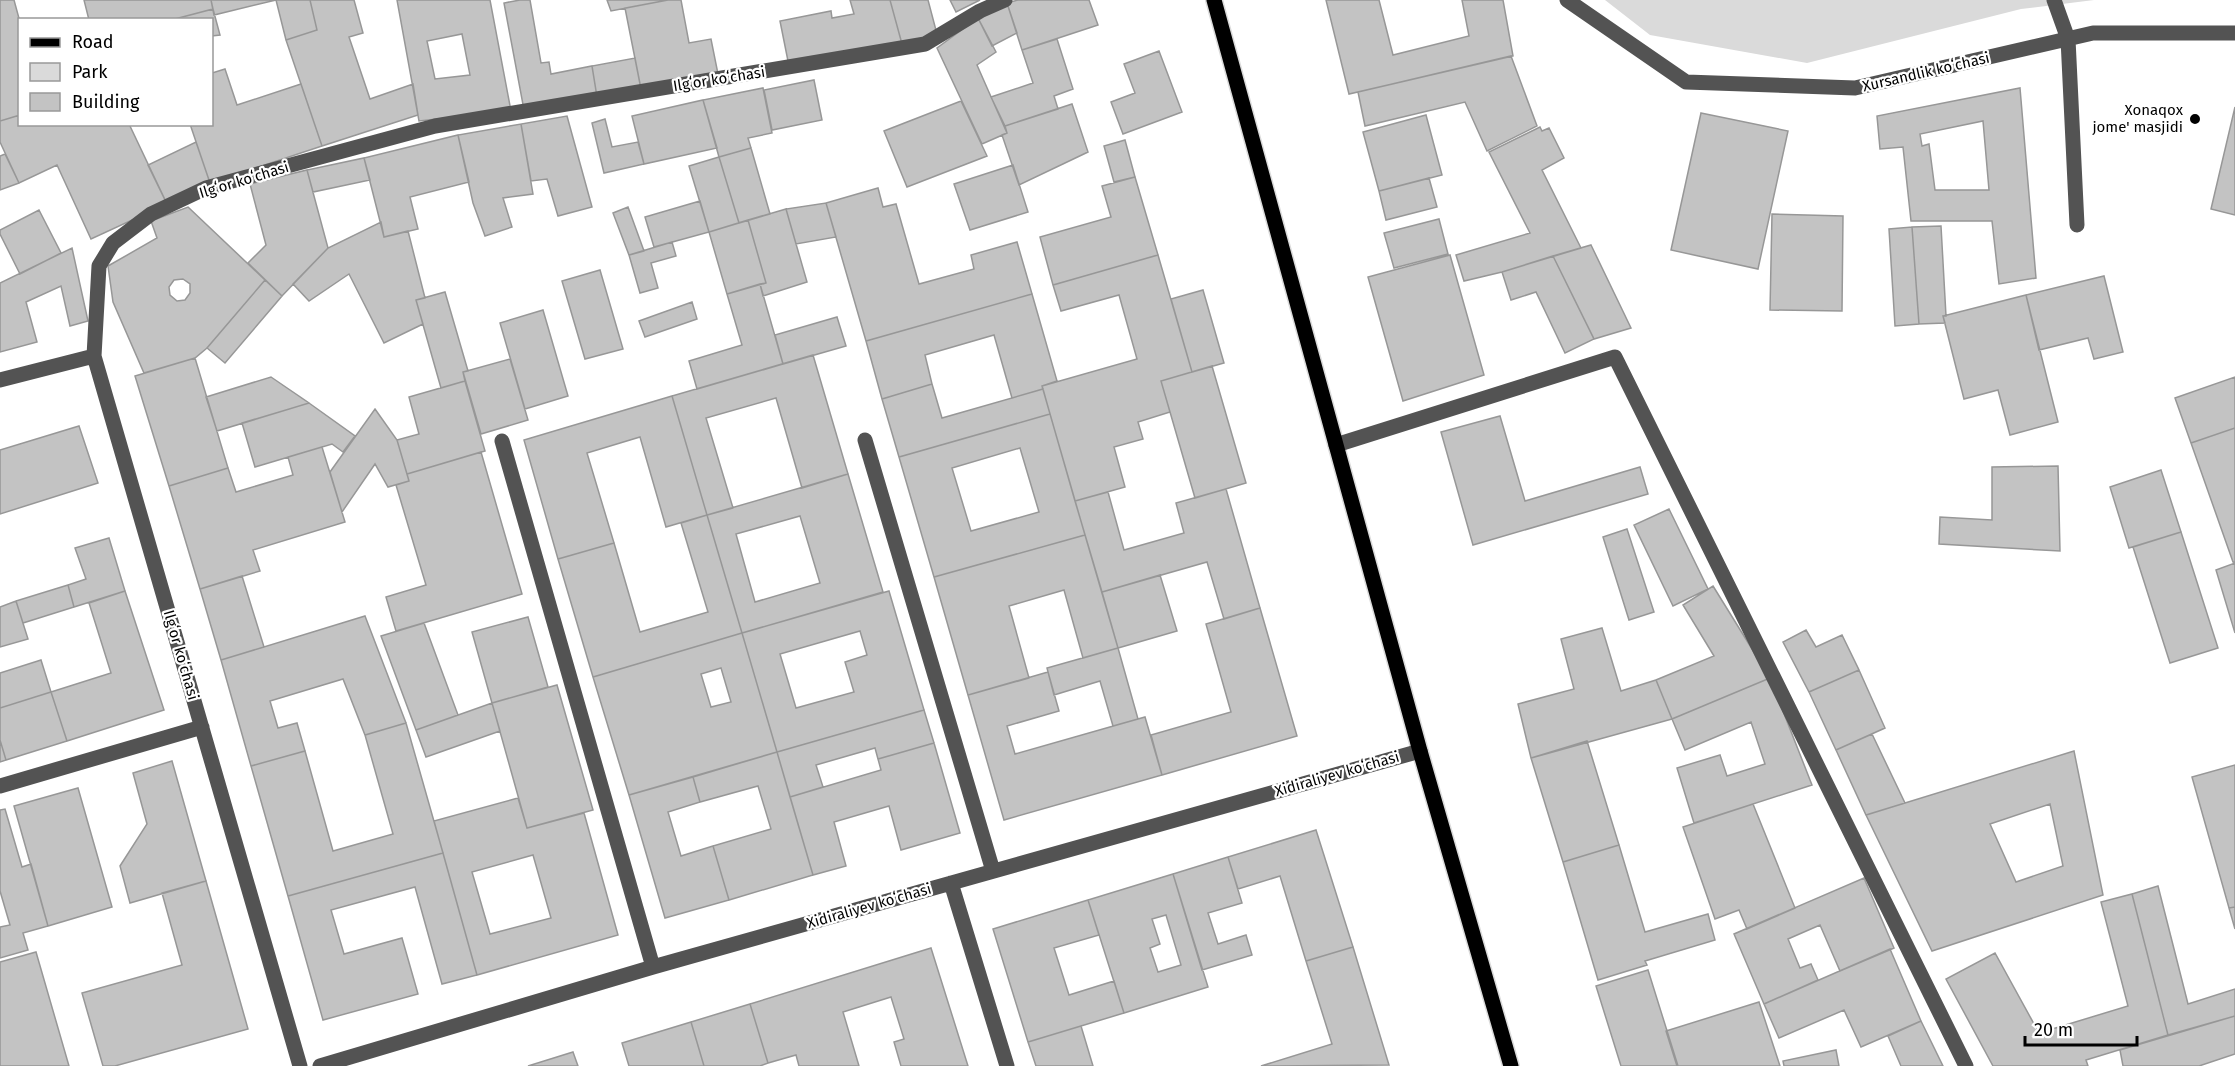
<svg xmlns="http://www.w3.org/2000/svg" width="2235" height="1066" viewBox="0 0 2235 1066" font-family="'Fira Sans',sans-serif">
	<rect width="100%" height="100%" fill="#fff"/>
	<path fill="#dadada" d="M1605 0H2094L2021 9 1807 63 1650 35Z"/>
	<path fill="#c3c3c3" stroke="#979797" stroke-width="1.5" fill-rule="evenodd" d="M0 0H14L20 22V115L0 121Z
		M84 0H211L213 9 171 20H89Z
		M211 0H276L214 15Z
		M276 0H310L317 30 286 40Z
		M310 0H354L363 33 349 37 370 99 413 84 418 115 322 146 286 40 317 30Z
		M397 0H490L511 111 419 121ZM462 34 470 75 435 79 427 41Z
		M520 0H530L541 63 549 62 551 74 592 66 597 97 524 110 504 3Z
		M607 0H668L611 11Z
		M668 0H681L689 43 711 39 718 74 641 89 625 8Z
		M850 0H890L902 44 789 66 780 21 831 11 832 18 854 14Z
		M890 0H928L937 34 902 44Z
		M950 0H980L956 12Z
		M1018 0H1089L1098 25 1022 50 1007 3Z
		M1326 0H1379L1393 55 1469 36 1462 0H1503L1513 56 1349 94Z
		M1007 3 1017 33 992 46 978 18Z
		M213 9 220 35 212 36V20H171Z
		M978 18 996 52 977 65 1007 133 982 144 937 48Z
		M1057 39 1073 89 1054 96 1058 109 1005 126 991 97 1033 83 1022 50Z
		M1159 51 1182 112 1123 134 1111 102 1135 93 1124 64Z
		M1511 56 1537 126 1487 151 1465 102 1365 126 1358 92Z
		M635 58 641 89 597 97 592 66Z
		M225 69 237 105 301 84 322 146 210 183 190 124H212V73Z
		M814 80 822 120 772 130 764 90Z
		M763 88 772 133 748 138 751 148 719 157 703 100Z
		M2020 88 2036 278 1999 284 1992 221H1911L1903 147 1880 149 1877 116ZM1983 121 1989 190H1935L1929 144 1922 146 1920 134Z
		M703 100 717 148 644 164 632 116Z
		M961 101 987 156 907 187 884 131Z
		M1072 104 1088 152 1019 185 1002 135 1007 133 1005 126Z
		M2235 107V215L2211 209Z
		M1701 113 1788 131 1758 269 1671 250Z
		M20 115V124H129L167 204 91 239 57 165 19 183 0 142V121Z
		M1426 115 1442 175 1379 191 1363 132Z
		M567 116 592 207 558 216 547 179 531 181 521 124Z
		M605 119 612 147 638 142 644 164 604 173 592 123Z
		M521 124 533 194 503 198 512 227 485 236 473 203 458 135Z
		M1540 127 1542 131 1549 128 1564 158 1542 170 1581 248 1502 272 1464 281 1456 255 1530 233 1489 152Z
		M458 135 469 182 410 197 418 229 384 237 364 158Z
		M1125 140 1135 177 1114 182 1104 146Z
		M196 142 210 183 167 204 148 165Z
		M751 148 770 214 739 223 719 157Z
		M5 154 19 183 0 190V156Z
		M719 157 739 223 709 232 689 166Z
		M364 158 370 180 313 192 307 170Z
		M1013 165 1028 212 970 230 954 184Z
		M307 170 328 248 282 296 248 263 266 245 250 184Z
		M1135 177 1158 255 1053 285 1040 237 1111 217 1102 186Z
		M1429 178 1437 207 1386 220 1379 191Z
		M878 188 883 207 896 204 919 284 974 269 971 255 1017 242 1032 294 866 341 826 203Z
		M700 201 709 232 654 247 645 217Z
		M826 203 836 237 796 244 786 209Z
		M188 207 265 280 207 348 195 358 144 373 113 302 108 266 157 238 151 221ZM183 279 190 284V293L185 300 177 301 170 295 169 287 174 280Z
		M628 207 644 251 629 255 613 213Z
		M786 209 807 282 763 296 760 284 766 283 748 220Z
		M39 210 61 253 20 274 0 234V230Z
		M1772 214 1843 216 1842 311 1770 310Z
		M1439 219 1448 254 1394 268 1384 233Z
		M748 220 766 283 727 294 709 232Z
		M381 222 384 237 408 231 425 298 416 300 423 324 384 343 349 274 309 301 293 284 328 248Z
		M1941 226 1946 316H1943L1945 323 1919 324 1912 227Z
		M1912 227 1919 324 1895 326 1889 229Z
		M672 242 676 256 651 263 658 288 640 293 629 255Z
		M1591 245 1631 328 1594 339 1553 256Z
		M72 248 88 321 70 326 61 286 26 302 37 342 0 352V283Z
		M1158 255 1192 372 1161 381 1170 412 1138 422 1143 439 1114 447 1125 487 1075 501 1042 386 1137 359 1119 295 1061 311 1053 285Z
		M1450 255 1484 375 1403 401 1368 277Z
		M1553 256 1594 339 1565 353 1536 292 1511 300 1502 272Z
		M600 270 623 349 585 359 562 281Z
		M2104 276 2123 352 2094 359 2088 338 2039 350 2026 295Z
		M265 280 282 296 225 363 207 348Z
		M760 284 783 364 697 389 689 361 742 345 727 294Z
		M1203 290 1224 363 1192 372 1171 299Z
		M445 292 468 371 463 372 465 381 441 388 416 300Z
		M1032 294 1057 381 1042 386 1043 389 1012 398 994 335 925 355 932 384 882 399 866 341Z
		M2026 295 2058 422 2010 435 1998 390 1964 399 1943 316Z
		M692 302 697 319 645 337 639 321Z
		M543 310 568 396 525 409 500 323Z
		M837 317 846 346 783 364 775 335Z
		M813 355 848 474 802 488 776 398 706 418 733 508 707 515 672 396Z
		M195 358 228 468 169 486 135 376Z
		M510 359 528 420 481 434 463 372Z
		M1212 366 1246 483 1195 498 1161 381Z
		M271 377 309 403 217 431 206 397Z
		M2235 377V428L2191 443 2175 398Z
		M465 381 485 451 407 474 397 440 419 434 409 397Z
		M932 384 942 418 1043 389 1050 414 899 457 882 399Z
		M672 396 707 515 666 527 640 437 587 453 614 543 558 559 524 440Z
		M309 403 355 436 343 452 332 444 255 467 242 423Z
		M375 409 397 440 409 481 388 487 375 464 342 512 330 472Z
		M1050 414 1085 535 934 577 899 457ZM1020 448 1039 512 971 531 952 468Z
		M1500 416 1525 501 1640 467 1648 494 1473 545 1441 432Z
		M79 426 98 483 0 514V450Z
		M2235 428V562H2233L2191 443Z
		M322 447 345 522 253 550 260 571 200 589 169 486 228 468 236 492 293 475 288 457Z
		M481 452 522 594 396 631 386 597 426 585 396 485 409 481 407 474Z
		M2058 466 2060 551 1939 544 1940 517 1992 520V467Z
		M2161 470 2181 532 2129 548 2110 487Z
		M848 474 883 592 742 633 707 515ZM800 516 820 583 755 602 736 534Z
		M1226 489 1260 608 1224 619 1207 562 1102 592 1075 501 1108 492 1124 550 1184 533 1176 503Z
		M1669 509 1708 589 1673 606 1634 525Z
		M707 515 742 633 593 677 558 559 614 543 640 632 708 612 681 523Z
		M1627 529 1654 612 1629 620 1603 537Z
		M2181 532 2218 648 2170 663 2133 547Z
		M1085 535 1118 648 1083 658 1064 590 1009 606 1029 678 968 695 934 577Z
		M109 538 125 591 74 607 68 585 86 579 75 548Z
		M2235 563V633L2216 570Z
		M1160 575 1177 631 1118 648 1102 592Z
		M242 576 264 647 221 660 200 589Z
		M68 585 74 607 23 623 16 601Z
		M1713 586 1770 678 1672 719 1656 680 1714 656 1683 605Z
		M125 591 164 710 67 741 51 692 111 673 89 603Z
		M889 591 924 710 777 752 742 633ZM860 631 867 655 845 662 854 692 796 708 780 654Z
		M16 601 28 639 0 647V607Z
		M1260 608 1297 736 1162 775 1151 735 1231 712 1206 624Z
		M365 616 406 723 365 735 343 679 270 701 278 728 297 723 305 751 251 766 221 660Z
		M528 617 548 687 492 703 472 632Z
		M424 623 458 715 416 730 381 636Z
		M1602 628 1621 691 1656 680 1672 719 1531 758 1518 704 1574 689 1561 639Z
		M1806 630 1816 647 1842 635 1859 670 1809 692 1783 642Z
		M742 633 777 752 629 795 593 677ZM721 668 731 702 711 707 701 674Z
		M1118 648 1138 719 1113 726 1100 681 1054 695 1047 668Z
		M41 660 51 692 0 708V673Z
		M1859 670 1885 728 1836 750 1809 692Z
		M1048 672 1059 711 1007 726 1015 754 1145 717 1162 775 1004 820 968 695Z
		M1770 678 1812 785 1694 823 1677 768 1720 755 1727 776 1765 764 1751 722 1685 750 1672 719Z
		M557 685 593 810 527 828 492 703Z
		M51 692 67 741 6 760 0 740V708Z
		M492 703 500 731 426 757 416 730Z
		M924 710 934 743 878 759 875 748 816 765 823 787 790 797 777 752Z
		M406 723 443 853 288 896 251 766 305 751 333 851 393 834 365 735Z
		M1872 734 1905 803 1866 815 1836 750Z
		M0 740 6 760 0 762Z
		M1587 741 1619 845 1563 862 1531 758Z
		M934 743 960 833 901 850 889 806 834 822 846 866 813 875 790 797 881 770 878 759Z
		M2074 751 2103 895 1932 951 1866 815ZM2050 804 2063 866 2016 882 1990 824Z
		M777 752 813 875 729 900 713 846 771 829 758 786 700 802 693 777Z
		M172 761 206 881 130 903 120 866 147 824 133 773Z
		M2235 765V907L2229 908 2192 777Z
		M693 777 700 802 668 812 681 856 713 846 729 900 665 918 629 795Z
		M78 788 112 907 48 926 14 806Z
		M518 798 527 828 584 813 618 935 477 975 434 821ZM533 855 551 918 490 934 472 872Z
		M1753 804 1795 908 1747 929 1739 910 1715 919 1683 827Z
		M5 809 22 867 31 864 48 926 23 933 28 950 0 958V927L10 925 0 891V810Z
		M1316 830 1353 947 1306 961 1280 876 1238 889 1228 857Z
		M1619 845 1645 932 1708 914 1715 940 1645 961 1647 965 1598 980 1563 862Z
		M443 853 477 975 442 984 415 887 331 910 344 954 402 938 418 994 323 1020 288 896Z
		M1228 857 1242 903 1208 913 1218 944 1246 935 1252 955 1202 970 1173 874Z
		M1173 874 1208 987 1124 1013 1088 900ZM1166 915 1181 965 1158 972 1150 948 1160 944 1152 919Z
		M1864 878 1894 948 1840 971 1820 925 1788 939 1800 968 1811 964 1818 980 1764 1004 1734 934Z
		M206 881 248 1029 115 1066H103L82 993 182 965 162 893Z
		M2158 886 2188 1004 2235 989V1016L2168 1035 2132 894Z
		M2132 894 2168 1035 2086 1060 2088 1066H1993L1946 979 1995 953 2039 1033 2128 1006 2101 902Z
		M1088 900 1099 935 1054 948 1069 995 1114 981 1124 1013 1028 1042 993 929Z
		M2235 907V929L2229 908Z
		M1353 947 1389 1065 1261 1066 1332 1044 1306 961Z
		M931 948 968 1066H901L894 1042 904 1039 891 997 843 1012 859 1066H799L796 1055 768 1063 750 1004Z
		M1890 949 1921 1021 1861 1047 1844 1010 1779 1038 1764 1004Z
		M36 952 69 1066H0V962Z
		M1648 970 1678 1066H1621L1596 986Z
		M1759 1002 1780 1066H1677L1666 1031Z
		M750 1004 768 1063 760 1066H704L691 1022Z
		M2235 1016V1054L2199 1066H2123L2120 1050Z
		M1921 1021 1943 1066H1901L1888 1036Z
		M691 1022 704 1066H629L622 1043Z
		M1081 1026 1093 1066H1036L1028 1042Z
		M1836 1050 1839 1066H1784L1783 1061Z
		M573 1052 578 1066H528Z"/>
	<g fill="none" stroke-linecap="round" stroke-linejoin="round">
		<defs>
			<path id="major" d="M1214 0 1420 751 1511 1066"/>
		</defs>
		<use href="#major" stroke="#dbdbdb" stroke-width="18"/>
		<path stroke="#535353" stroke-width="15" d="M1567 0 1686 82 1855 88 2093 33H2235
			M2054 0 2068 39 2077 225
			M0 380 94 356
			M865 440 993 871
			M502 441 653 967
			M1336 445 1615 357 1966 1066
			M0 786 202 727
			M951 883 1007 1066
			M300 1066 94 356 99 266 113 243 151 214 206 188 435 126 925 44 980 11 1005 0
			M320 1066 653 967 1420 751"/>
		<use href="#major" stroke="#000" stroke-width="15"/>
	</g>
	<circle fill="#000" stroke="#fff" stroke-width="2" cx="2195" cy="119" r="6"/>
	<g text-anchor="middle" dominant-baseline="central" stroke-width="4.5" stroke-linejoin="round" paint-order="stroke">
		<g font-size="15" fill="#000" stroke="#fff">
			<text transform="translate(1926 72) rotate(-13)">Xursandlik koʻchasi</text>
			<text transform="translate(719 79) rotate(-9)">Ilgʻor koʻchasi</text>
			<text transform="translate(244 180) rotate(-17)">Ilgʻor koʻchasi</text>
			<text transform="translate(181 655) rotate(74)">Ilgʻor koʻchasi</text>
			<text transform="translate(1337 774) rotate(-16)">Xidiraliyev koʻchasi</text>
			<text transform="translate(869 906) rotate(-16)">Xidiraliyev koʻchasi</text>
		</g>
		<g font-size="15" fill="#000" stroke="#fff" text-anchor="end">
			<text x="2183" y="110">Xonaqox<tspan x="2183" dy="17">jome' masjidi</tspan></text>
		</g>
	</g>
	<rect x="18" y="18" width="195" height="108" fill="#ffffff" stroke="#999999" stroke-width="1.5"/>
	<rect x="30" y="38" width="30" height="9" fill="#000000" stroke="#999999" stroke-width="1.5"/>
	<text x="72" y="48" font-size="18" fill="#000000">Road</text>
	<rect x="30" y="63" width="30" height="18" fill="#dadada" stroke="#999999" stroke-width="1.5"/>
	<text x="72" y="78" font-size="18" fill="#000000">Park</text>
	<rect x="30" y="93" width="30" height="18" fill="#c3c3c3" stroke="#999999" stroke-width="1.5"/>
	<text x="72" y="108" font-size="18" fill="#000000">Building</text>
	<path d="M2025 1036v9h112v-9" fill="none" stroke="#000000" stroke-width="3"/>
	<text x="2034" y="1036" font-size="18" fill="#000000" stroke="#ffffff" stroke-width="4.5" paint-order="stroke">20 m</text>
</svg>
